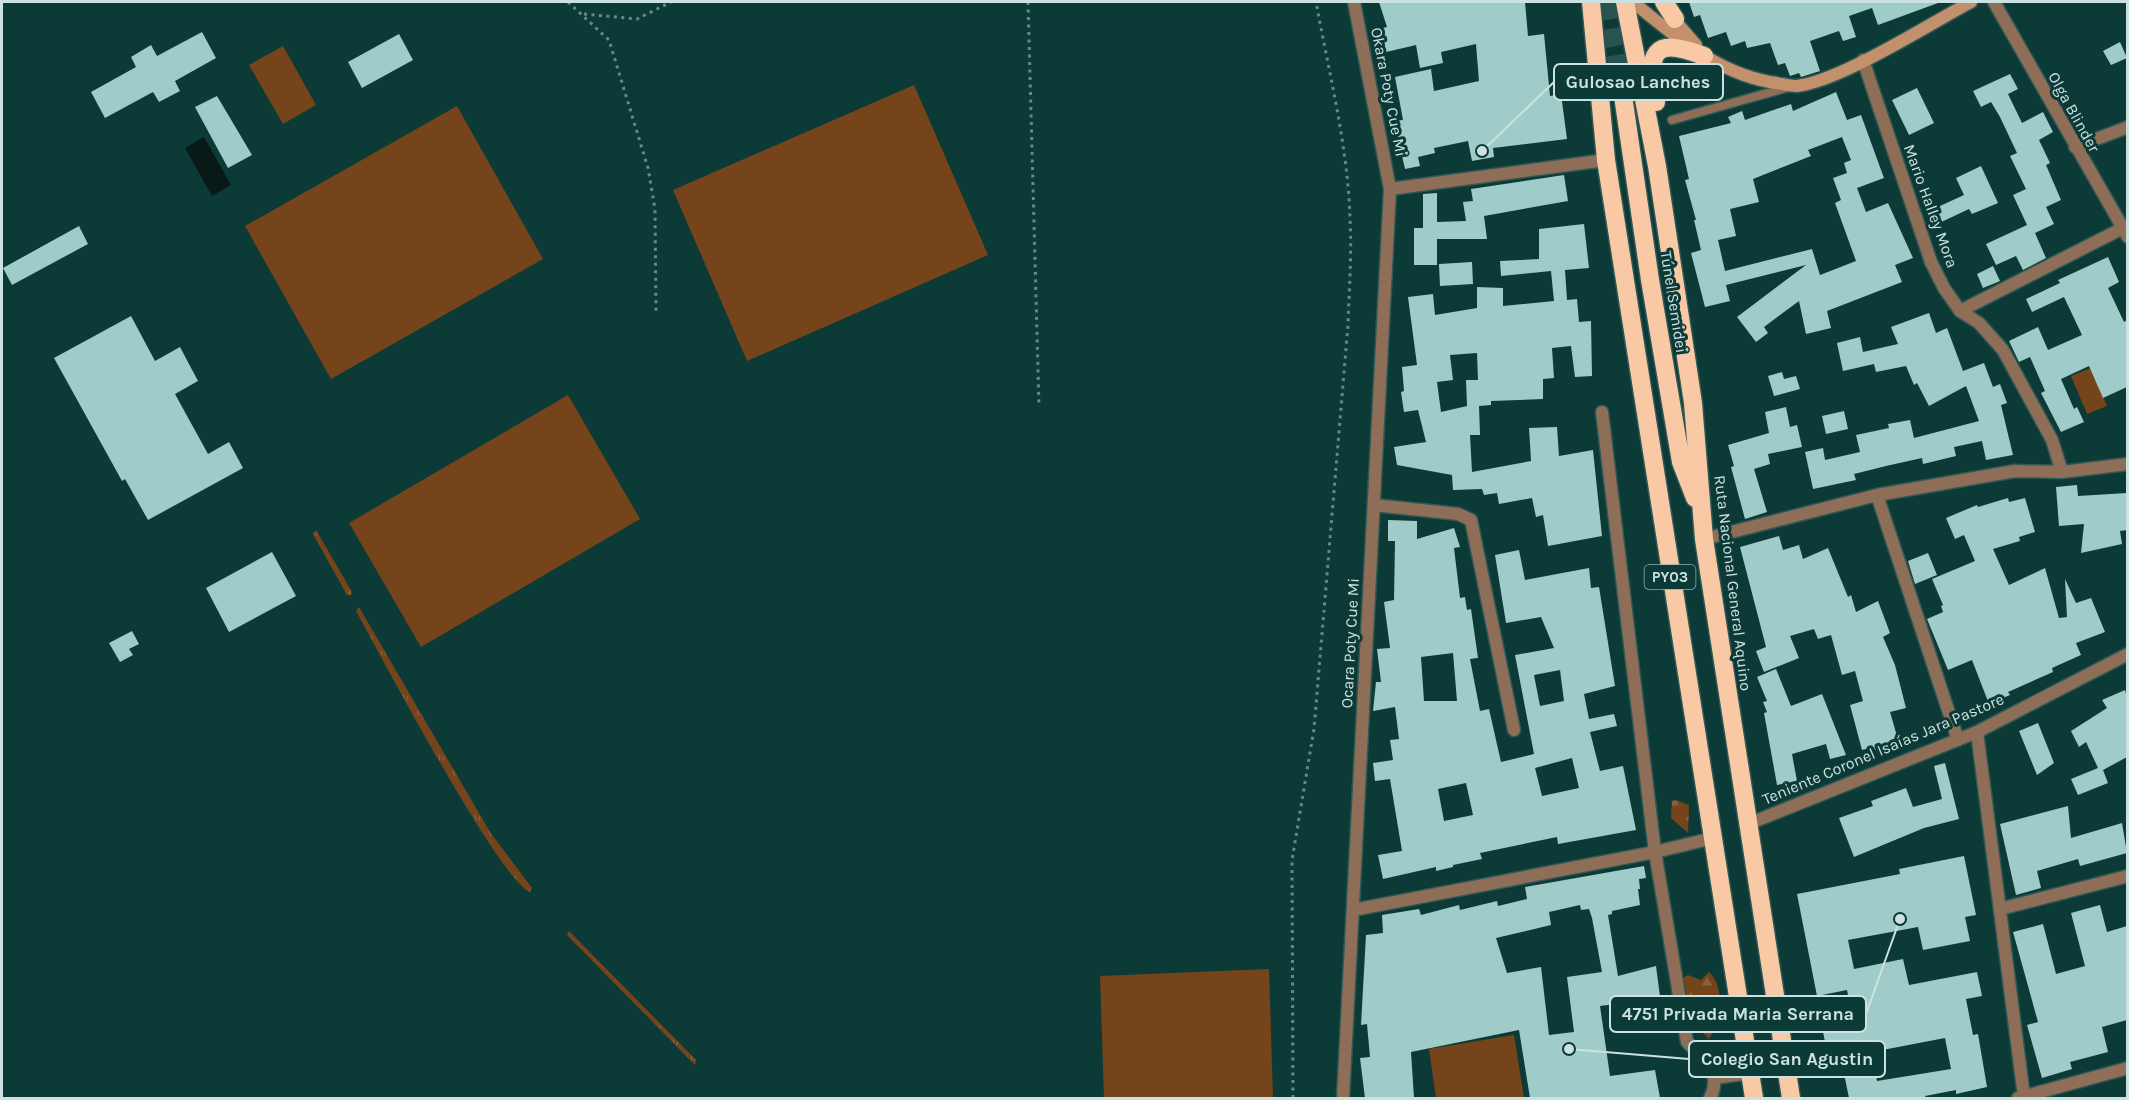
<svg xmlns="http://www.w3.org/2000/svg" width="2129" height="1100" viewBox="0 0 2129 1100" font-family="Karla,sans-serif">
	<defs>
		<pattern id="grass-tufts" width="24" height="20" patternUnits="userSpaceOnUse" patternTransform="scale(1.5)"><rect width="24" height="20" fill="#75441a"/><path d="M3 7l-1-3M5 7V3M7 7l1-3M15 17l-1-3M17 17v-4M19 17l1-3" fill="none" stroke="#875f3b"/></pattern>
		<pattern id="forest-firs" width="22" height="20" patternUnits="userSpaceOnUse" patternTransform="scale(1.5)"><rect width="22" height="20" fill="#75441a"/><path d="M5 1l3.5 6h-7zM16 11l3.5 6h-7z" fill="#875f3b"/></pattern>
	</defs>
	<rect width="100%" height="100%" fill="#0c3a37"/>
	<path fill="url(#grass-tufts)" d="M316 530 352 592 351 595H347L313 534Z
		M359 607 490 832 532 888 530 892C499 880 380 654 356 611Z
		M569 931 696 1060 695 1065 567 935Z"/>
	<path fill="url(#forest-firs)" d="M1676 800 1689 805 1688 833 1671 818 1672 801Z
		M1709 972C1726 988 1720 1021 1709 1039L1704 1034 1703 1023 1690 1010 1682 979 1688 975 1701 980Z"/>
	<path fill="#75441a" d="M283 46 316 105 283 124 249 65Z
		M914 85 988 255 747 361 673 190Z
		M457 106 543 259 331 379 245 226Z
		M2091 368 2107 406 2087 414 2071 376Z
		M568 395 640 519 421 647 349 523Z
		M1269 969 1273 1098H1104L1100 976Z
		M1514 1035 1524 1098H1436L1429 1049Z"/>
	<path fill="#081918" d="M204 137 231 185 212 196 185 148Z"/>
	<path fill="#9fccc8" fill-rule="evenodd" d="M1379 2H1525L1528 36 1544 34 1550 96 1561 94 1567 139 1493 148 1494 157 1472 161 1468 141 1434 148 1435 153 1418 157 1420 166 1405 169 1394 121 1403 120 1395 77 1431 69 1434 91 1479 81 1476 44 1441 52 1443 63 1420 68 1416 45 1382 53 1375 30 1387 27Z
		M1689 2H1938V3L1878 25 1872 8 1849 16 1856 37 1843 41 1839 31 1810 41 1820 71 1801 77 1799 73 1790 76 1785 63 1778 65 1770 43 1747 48 1745 41 1731 46 1726 32 1708 38 1700 15 1694 17Z
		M202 32 216 58 175 81 180 91 159 102 153 92 105 118 91 92 136 67 131 57 151 45 157 56Z
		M399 34 413 60 362 88 348 62Z
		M2120 42 2127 58 2111 65 2103 51Z
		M2010 74 2018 89 2008 94 2022 123 2043 112 2053 132 2039 140 2050 163 2046 165 2061 200 2046 207 2054 224 2035 233 2046 258 2023 270 2016 256 1996 265 1986 244 2027 225 2013 195 2026 189 2010 156 2017 153 2000 117 1991 102 1981 107 1973 91Z
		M1917 88 1934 123 1909 135 1892 100Z
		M1836 92 1847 120 1861 115 1884 178 1857 188 1866 212 1888 203 1913 258 1895 265 1902 282 1827 311 1831 328 1806 334 1799 301 1764 327 1768 333 1756 342 1737 317 1806 265 1726 285 1730 301 1705 307 1691 253 1701 250 1694 220H1696L1685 180 1689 179 1679 136 1731 123 1728 117 1742 111 1745 120 1791 104 1793 111ZM1842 137 1851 160 1844 163 1847 173 1833 178 1841 200 1835 203 1856 261 1820 275 1812 249 1725 271 1718 240 1736 236 1730 209 1759 202 1753 179 1811 156 1808 150Z
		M217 96 252 155 228 168 195 107Z
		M1981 166 1998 203 1972 214 1969 209 1935 225 1929 211 1964 195 1956 178Z
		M1564 175 1568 201 1484 216 1487 239H1437V265H1414V228H1423V194L1437 193V222L1466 221 1463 202 1473 201 1471 189Z
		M1584 224 1589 268 1565 270 1567 300 1577 299 1579 322 1591 321 1592 376 1575 377 1571 346 1552 348 1554 378 1543 379V399L1491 401V405L1479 406 1480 435H1470L1472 472 1531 461 1529 428 1557 427 1559 456 1593 450 1602 536 1548 546 1543 515 1536 517 1532 498 1499 504 1497 493 1484 495 1482 489 1453 490 1452 475 1397 465 1394 447 1426 442 1418 410 1404 412 1401 392 1404 391 1402 367 1417 365 1408 297 1433 294 1435 315 1477 308V287L1503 288V306L1554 301 1551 271 1501 276 1500 261 1539 259V229ZM1477 353 1478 380H1466L1467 406 1441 412 1437 382 1453 380 1450 355Z
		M79 226 88 244 12 285 3 268Z
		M2108 257 2119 282 2108 288 2124 322 2127 320V387L2103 398 2089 366 2061 379 2074 409 2077 407 2084 422 2061 432 2041 393 2045 391 2030 357 2019 362 2009 341 2038 327 2048 350 2082 335 2064 297 2032 312 2026 299 2060 283 2058 280Z
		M1472 262 1473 284 1440 286 1439 264Z
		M1993 266 2000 281 1983 288 1977 274Z
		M1929 313 1936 333 1947 328 1963 371 1984 363 1993 387 2000 384 2007 403 2001 405 2013 455 1986 460 1982 441 1954 447 1956 456 1923 464 1922 458 1886 466 1854 474 1856 480 1813 489 1805 452 1823 448 1825 460 1860 452 1856 435 1889 428 1888 424 1910 420 1914 438 1979 421 1966 386 1929 406 1917 383 1914 385 1906 366 1876 372 1874 364 1843 371 1837 343 1860 337 1863 352 1898 344 1891 327Z
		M131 316 155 361 180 347 198 381 175 394 208 454 229 442 243 468 148 520 125 479 122 481 54 358Z
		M1782 372 1784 379 1796 376 1800 389 1774 396 1768 376Z
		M1786 407 1790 427 1797 425 1802 447 1768 454 1770 464 1754 469 1767 512 1745 519 1731 467 1734 466 1728 445 1769 433 1765 412Z
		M1844 411 1848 429 1826 434 1822 416Z
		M2077 485 2078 496 2127 493V530L2120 531 2122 544 2081 553 2084 524 2059 526 2056 487Z
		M2008 498 2009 502 2025 498 2035 532 2019 537 2020 541 1993 549 2009 585 2045 568 2059 618 2067 617 2065 579 2076 603 2091 598 2105 632 2076 643 2081 655 2052 668 2053 672 2008 692 2010 695 1989 704 1972 660 1948 670 1927 619 1943 612 1941 606 1943 605 1932 579 1975 561 1964 535 1955 539 1946 518 1977 505 1978 507Z
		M1388 520 1417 521V539L1454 528 1460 547 1454 548 1460 598 1465 597 1467 610 1471 609 1478 658 1470 659 1480 711 1489 709 1501 762 1534 754 1515 655 1554 648 1541 617 1506 623 1495 555 1519 550 1525 580 1589 568 1591 588 1599 587 1615 686 1584 694 1589 719 1614 714 1617 726 1590 732 1600 771 1623 766 1636 830 1558 844 1557 837 1480 853 1482 859 1453 865V867L1436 871V867L1383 879 1378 855 1402 851 1390 779 1375 781 1373 763 1393 760 1390 740 1399 739 1395 707 1373 711 1376 682H1381L1377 649 1390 648 1384 602 1394 600 1395 541H1388ZM1453 653 1457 701H1424L1421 657ZM1560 670 1564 701 1540 706 1534 675ZM1572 758 1579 788 1542 796 1535 768ZM1466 783 1473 815 1444 821 1438 789Z
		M1779 536 1783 550 1799 545 1803 559 1828 548 1848 597 1851 595 1856 612 1878 601 1890 633 1883 637 1895 665 1906 708 1890 712 1899 743 1875 750 1874 747 1862 750 1850 705 1863 701 1855 671 1842 675 1831 635 1818 639 1814 629 1790 636 1799 658 1764 672 1756 651 1766 647 1740 547Z
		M272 552 296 596 229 632 206 588Z
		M1928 553 1937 575 1915 584 1908 561Z
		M132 631 139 644 129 649 133 655 120 662 109 643Z
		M1776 669 1791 706 1822 694 1846 755 1830 759 1826 744 1792 754 1797 781 1777 785 1764 713 1767 712 1763 702 1767 701 1757 677Z
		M2125 690 2127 697V757L2103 770 2108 783 2078 795 2071 779 2098 768 2086 742 2079 747 2071 731 2107 708 2102 700Z
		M2038 723 2054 763 2037 775 2019 731Z
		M1945 763 1959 819 1924 828 1854 857 1839 818 1873 806 1871 801 1906 788 1913 807 1942 799 1934 766Z
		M2068 806 2071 838 2122 823 2127 853 2080 866 2078 859 2037 871 2041 888 2016 895 2000 824Z
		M1964 856 1976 915 1965 917 1970 941 1923 950 1918 927 1848 940 1854 969 1903 959 1909 985 1977 972 1982 996 1966 999 1973 1035 1978 1034 1987 1087 1956 1094V1090L1925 1096 1926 1098H1849L1841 1059 1829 1061 1823 1032 1854 1026 1847 990 1817 996 1797 894 1900 874 1899 869ZM1945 1038 1951 1069 1877 1081 1872 1052Z
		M1644 866 1646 878 1639 879 1640 889H1638L1640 905 1612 911V914L1608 915 1618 976 1656 966 1661 1004 1638 1007 1637 1001 1600 1006 1610 1076 1655 1070 1660 1098H1530L1519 1030 1411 1052 1414 1098H1365L1360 1058 1370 1057 1367 1024 1361 1025 1366 935 1383 933 1382 915 1419 909 1421 915 1459 905 1460 910 1497 901 1498 906 1527 899 1525 887ZM1580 905 1581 910 1589 909 1592 918 1602 972 1567 977 1574 1032 1549 1035 1541 967 1507 973 1496 938 1551 925 1549 912Z
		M2100 905 2107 932 2127 926V1020L2102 1027 2108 1052 2070 1062 2072 1069 2042 1078 2027 1025 2038 1022 2013 932 2043 924 2056 974 2085 966 2071 913Z"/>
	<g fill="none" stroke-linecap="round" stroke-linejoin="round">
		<path stroke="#295350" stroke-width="18" stroke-dasharray="18 9" stroke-linecap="butt" d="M1606 2 1622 89"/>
		<defs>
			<path id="lane" d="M1672 120 1789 87
				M1715 1080 1750 1075"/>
			<path id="street" d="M1994 2 2128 237
				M1863 60 1931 262 1944 288 1960 311 1979 323 2003 350 2052 440 2062 472
				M2075 147 2128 127
				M1390 189 1606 160
				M1960 311 2123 228
				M1602 412 1655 852 1687 1042C1704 1059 1723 1074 1710 1098
				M1877 495 1958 740
				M1374 505 1458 514 1471 520 1514 730
				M1704 539 1877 495 2015 471 2062 472 2128 464
				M1977 732 2024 1097
				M1748 824 1977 732 2128 654
				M2000 909 2128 876
				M1353 910 1655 852 1713 838
				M1343 1098 1390 189 1354 2
				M2018 1098 2128 1068"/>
			<path id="secondary" d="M1633 2C1674 36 1716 72 1770 82 1779 83 1789 86 1797 86 1841 81 1929 24 1971 2
				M1670 15 1696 45"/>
			<path id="highway" d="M1591 2 1606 160 1754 1098
				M1625 2 1657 166 1693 403 1704 539 1791 1098
				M1664 2 1675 19
				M1622 89 1650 280 1681 462 1695 498
				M1656 102C1647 52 1652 36 1704 56"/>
		</defs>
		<use href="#lane" stroke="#2f5855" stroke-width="11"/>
		<use href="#street" stroke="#2f5855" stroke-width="15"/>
		<use href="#secondary" stroke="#2f5855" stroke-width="15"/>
		<use href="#highway" stroke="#2f5855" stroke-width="21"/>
		<path stroke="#678987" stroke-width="3" stroke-dasharray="3 4.5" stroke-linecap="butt" d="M568 2 609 40 648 168 655 209 656 311
			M1028 2 1039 407
			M584 14 637 19 671 2
			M1293 1098 1292 860 1314 729 1348 325C1349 290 1352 255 1350 219 1348 147 1329 73 1316 2"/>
		<use href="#lane" stroke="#8e6e57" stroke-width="8"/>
		<use href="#street" stroke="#8e6e57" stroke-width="12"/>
		<use href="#secondary" stroke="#c2906a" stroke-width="12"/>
		<use href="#highway" stroke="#f9c9a6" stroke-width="18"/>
	</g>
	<g text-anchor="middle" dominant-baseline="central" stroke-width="6" stroke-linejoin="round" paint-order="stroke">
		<rect fill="#0c3a37" stroke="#92b0ad" stroke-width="1.5" x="1644.5" y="565" width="51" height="24" rx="4.5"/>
		<g font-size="15" font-weight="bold" fill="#cce2e0">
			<text x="1670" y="577">PY03</text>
		</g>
		<g font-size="16" fill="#cce2e0" stroke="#0c3a37">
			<text transform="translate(1389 92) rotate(79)">Okara Poty Cue Mi</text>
			<text transform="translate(2074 112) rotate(61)">Olga Blinder</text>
			<text transform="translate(1931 206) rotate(70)">Mario Halley Mora</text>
			<text transform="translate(1674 302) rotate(81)">Túnel Semidei</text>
			<text transform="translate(1733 583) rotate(83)">Ruta Nacional General Aquino</text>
			<text transform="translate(1350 643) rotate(-87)">Ocara Poty Cue Mi</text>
			<text transform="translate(1883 749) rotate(-23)">Teniente Coronel Isaías Jara Pastore</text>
		</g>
	</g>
	<path fill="none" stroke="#cce2e0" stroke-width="2" d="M1482 151L1554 82M1900 919L1866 1014M1569 1049L1689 1059"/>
	<g fill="#cce2e0" stroke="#0c3a37" stroke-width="2">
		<circle cx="1482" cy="151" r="6"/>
		<circle cx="1900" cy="919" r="6"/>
		<circle cx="1569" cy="1049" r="6"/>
	</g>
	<g fill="#0c3a37" stroke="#cce2e0" stroke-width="2">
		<rect x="1554" y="64" width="169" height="36" rx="6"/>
		<rect x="1610" y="996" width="256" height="36" rx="6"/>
		<rect x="1689" y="1041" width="196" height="36" rx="6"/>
	</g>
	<g font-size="18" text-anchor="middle" font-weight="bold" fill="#cce2e0">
		<text x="1638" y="88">Gulosao Lanches</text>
		<text x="1738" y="1020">4751 Privada Maria Serrana</text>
		<text x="1787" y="1065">Colegio San Agustin</text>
	</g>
	<rect width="2129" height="1100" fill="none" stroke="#cce2e0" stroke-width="6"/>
</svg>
